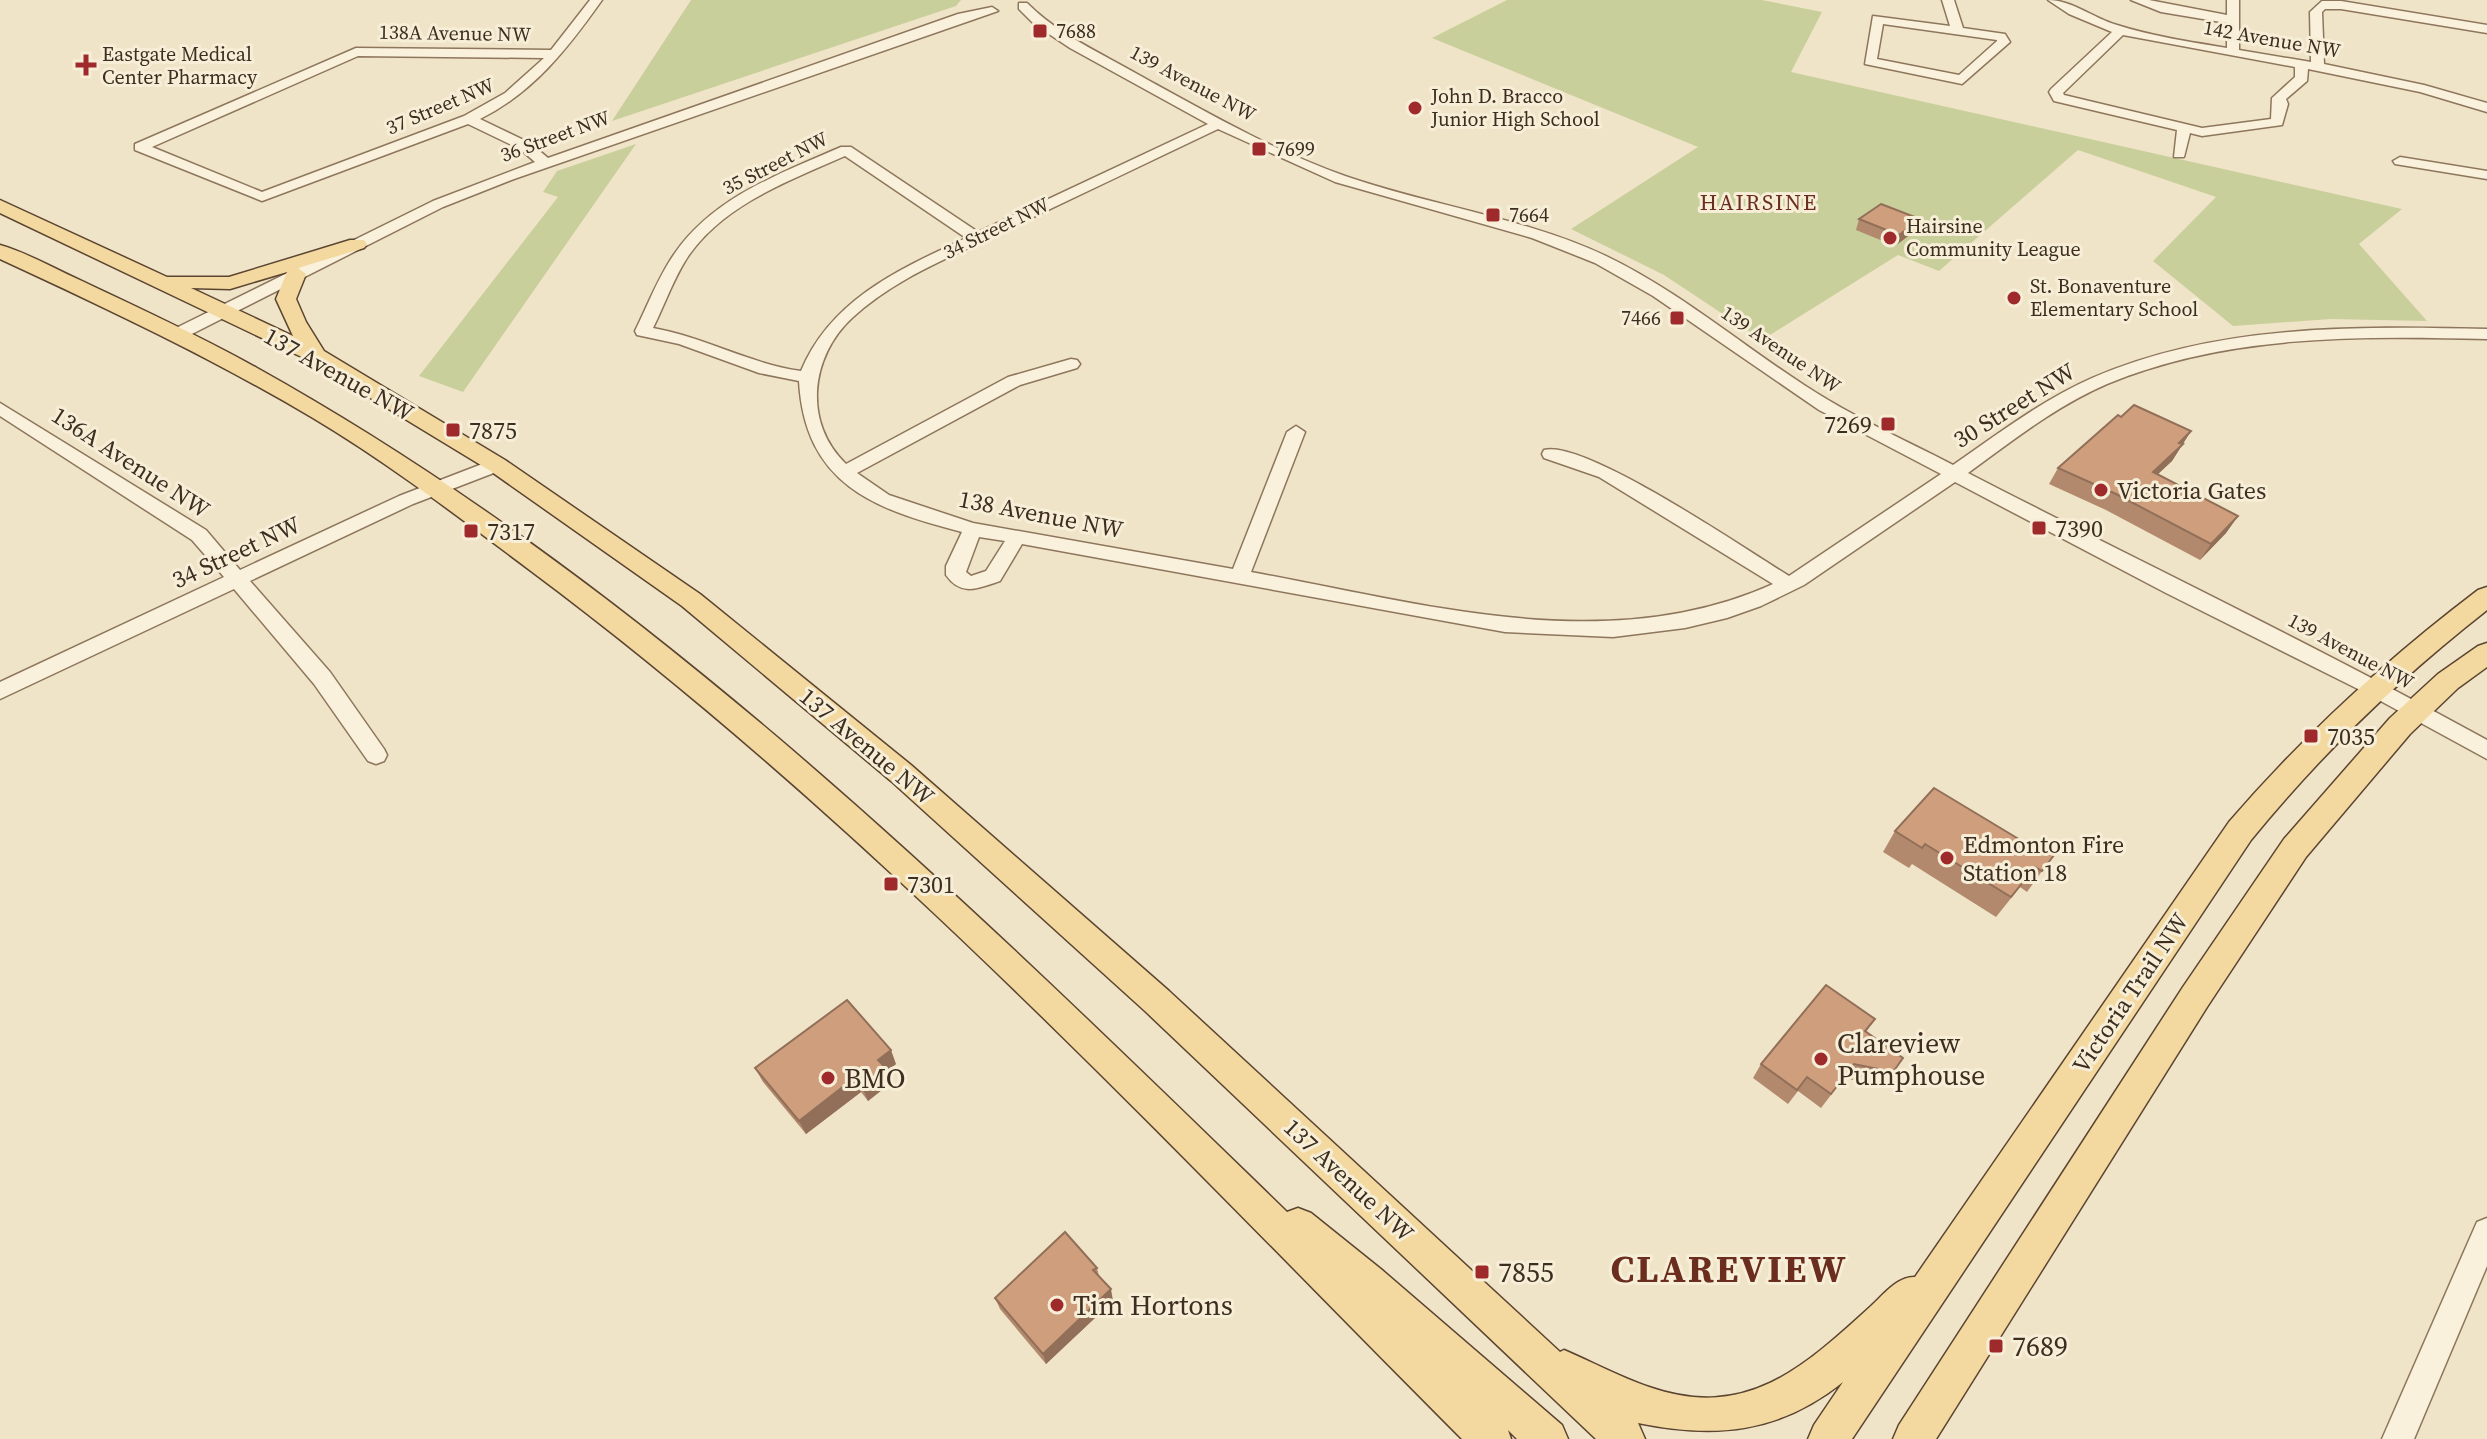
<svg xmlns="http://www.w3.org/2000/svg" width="2487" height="1439" viewBox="0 0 2487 1439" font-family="'Source Serif 4',serif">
	<rect width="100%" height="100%" fill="#f0e4c8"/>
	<path fill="#c9cf9b" d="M691 0H961L956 6 612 121Z
		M1507 0H1762L1822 12 1791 72 2402 209 2359 244 2427 321 2331 319 2233 326 2153 261 2216 197 2078 150 1939 271 1898 255 1762 340 1664 275 1571 229 1698 147 1432 38Z
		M636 144 463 392 419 376 558 197 543 192 557 171Z"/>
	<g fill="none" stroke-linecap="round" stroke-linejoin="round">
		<defs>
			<path id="minor" d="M590 0H602C568 48 534 92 480 119L530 143 548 158 958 14 992 7 998 11 514 179 443 207 184 338H172L170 334 172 330 433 201 535 162 520 149 468 124 262 201 135 150V144L356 48 551 50ZM358 56 544 58 505 93 464 116 262 192 152 147Z
				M1942 0H1954L1963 28 2005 34 2010 42 1962 84 1865 64 1873 16 1950 26ZM1883 24 1997 40V41L1959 75 1877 59Z
				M2048 0C2072 0 2093 18 2117 25 2152 36 2190 42 2227 48V23L2161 12 2131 0H2149L2227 15V0H2239V50L2311 62 2310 12 2322 1H2341L2487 25V33L2341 9H2325L2322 12 2324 64 2424 85 2487 103V112L2420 92 2308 69 2307 81 2286 99 2288 104 2282 125 2202 136 2190 133 2184 157H2174L2177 130 2054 101 2049 92 2051 89 2112 32 2069 14ZM2123 35 2295 67V77L2272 98 2271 119 2202 128 2064 95 2063 93Z
				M1019 3H1027C1059 35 1101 53 1139 75 1206 112 1272 150 1345 176 1431 206 1523 217 1606 256 1677 290 1738 342 1804 385 1851 416 1903 439 1953 465 1998 434 2042 400 2092 378 2216 324 2355 326 2487 329V339C2359 336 2227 334 2107 384 2056 406 2012 441 1968 473 2140 562 2317 646 2487 740V759L2366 693 2166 593 1955 482 1804 585 1761 606 1727 618 1685 628 1613 637 1505 632 1022 544 1000 581C979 588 961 597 946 575V566L962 532C873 509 805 484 799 381L759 373 679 344 637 335 635 331C648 305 658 277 675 253 714 197 781 173 841 147H851L978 232 1208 124 1070 48 1034 24 1019 9ZM1218 129 1335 182 1532 238 1595 263 1653 296 1819 410 1941 474 1789 576C1748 551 1585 439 1544 450L1542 454 1544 458 1599 477 1773 584C1606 659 1422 603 1251 572L1305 432 1296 426 1287 432 1233 569 973 523 889 495 857 473 1020 385 1077 368 1080 364 1077 360 1071 359 1008 377 846 464C803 423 810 357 852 318 895 278 951 257 1004 231 1075 197 1147 163 1218 129ZM845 156 966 238C900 269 831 299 801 371 750 364 704 337 653 328 665 304 674 277 689 255 726 203 789 181 845 156ZM979 537 1005 541 986 571 971 576 966 572Z
				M2400 157 2487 171V179L2395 164 2393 161Z
				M0 403 206 530 240 570 399 496 490 461H504L506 465 504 469 413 504 250 581 330 672 384 749 387 755 384 761 376 764 368 761 314 684 234 589 0 699V682L224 577 192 540 0 416Z
				M2487 1218V1266L2414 1439H2382L2477 1222Z"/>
			<path id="major" d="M0 200 167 277H229L350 240H364L367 244 364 248 298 268 306 274 296 299 306 322 324 351 505 460 700 594 911 765 1169 991 1560 1352 1564 1350C1592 1362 1620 1377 1649 1387 1746 1421 1803 1368 1871 1306 1883 1295 1898 1276 1915 1277L2229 822C2304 735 2387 659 2478 590L2487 587V610C2400 678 2321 754 2251 840L1852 1439H1808L1814 1425 1843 1382C1779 1433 1716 1439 1638 1423L1645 1439H1596L1145 1011 891 781 682 606 489 470 308 360 0 213ZM287 272 276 299 293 336 191 288 230 289Z
				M0 245C28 253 55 269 82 281 141 309 200 336 257 368 648 586 968 903 1287 1212L1298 1208 1311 1213 1382 1270 1562 1425 1568 1439H1517L1508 1430 1511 1439H1462C1163 1139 872 825 531 571 460 518 390 464 313 418 212 358 106 308 0 259Z
				M2487 643V667L2458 688 2410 734 2306 857 2207 1007 1936 1439H1893L1899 1425 2183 987 2284 839 2390 718 2438 674 2478 646Z"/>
		</defs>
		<use href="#minor" stroke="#8d765c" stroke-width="3"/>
		<use href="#major" stroke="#5b4430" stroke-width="3"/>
		<use href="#minor" fill="#faf1dc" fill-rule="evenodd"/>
		<use href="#major" fill="#f3d9a0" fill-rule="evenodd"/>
	</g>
	<path fill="#b2896c" d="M1859 219H1920L1916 230 1895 246 1856 230Z
		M2121 417 2191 431 2172 461 2158 474 2238 516 2226 533 2200 560 2106 510 2049 484 2058 468Z
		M1934 788 2042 871 2027 892 2020 887 1996 917 1912 864 1909 868 1883 852 1895 831Z
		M1875 1019 1866 1032 1903 1058 1882 1086 1844 1078 1821 1108 1798 1091 1788 1104 1753 1078 1761 1064Z
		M896 1064 887 1071 892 1082 868 1101 861 1092 806 1134 763 1082 755 1068Z
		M1097 1268 1099 1276 1113 1301 1046 1364 1000 1309 995 1298Z"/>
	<path fill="#916f58" d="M1920 219 1916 230 1895 246 1899 235Z
		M2191 431 2172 461 2143 488 2153 472 2179 443Z
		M2238 516 2226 533 2200 560 2211 544Z
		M891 1050 896 1064 887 1071 892 1082 868 1101 862 1087 878 1060Z
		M854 1078 861 1092 806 1134 799 1121Z
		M1111 1289 1113 1301 1046 1364 1043 1354Z"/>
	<path fill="#cf9f7d" stroke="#916f58" stroke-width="2" d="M1881 204 1920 219 1899 235 1859 219Z
		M2134 405 2191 431 2179 443 2183 444 2153 472 2238 516 2211 544 2116 494 2058 468 2118 415 2121 417Z
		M1934 788 2032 847 2035 843 2054 855 2042 871 2035 867 2011 897 1925 844 1922 848 1895 831Z
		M1826 985 1875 1019 1865 1031 1903 1058 1893 1072 1854 1064 1831 1094 1807 1077 1797 1090 1761 1064Z
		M847 1000 891 1050 878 1060 886 1068 862 1087 854 1078 799 1121 755 1068Z
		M1065 1232 1097 1268 1093 1270 1111 1289 1043 1354 995 1298Z"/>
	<g fill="#9e2a2b" stroke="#f7eed8" stroke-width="3">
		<rect x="1032" y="23" width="16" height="16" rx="4"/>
		<path d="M82 53h8v8h8v8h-8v8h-8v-8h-8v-8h8z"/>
		<circle cx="1415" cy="108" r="8"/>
		<rect x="1251" y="141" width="16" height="16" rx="4"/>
		<rect x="1485" y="207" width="16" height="16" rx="4"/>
		<circle cx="1890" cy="238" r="8"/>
		<circle cx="2014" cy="298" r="8"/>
		<rect x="1669" y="310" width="16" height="16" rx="4"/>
		<rect x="1880" y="416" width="16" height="16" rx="4"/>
		<rect x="445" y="422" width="16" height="16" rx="4"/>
		<circle cx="2101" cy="490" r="8"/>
		<rect x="2031" y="520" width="16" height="16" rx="4"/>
		<rect x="463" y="523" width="16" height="16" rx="4"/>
		<rect x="2303" y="728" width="16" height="16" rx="4"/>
		<circle cx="1947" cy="858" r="8"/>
		<rect x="883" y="876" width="16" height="16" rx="4"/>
		<circle cx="1821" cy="1059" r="8"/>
		<circle cx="828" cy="1078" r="8"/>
		<rect x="1474" y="1264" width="16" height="16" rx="4"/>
		<circle cx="1057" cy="1305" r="8"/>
		<rect x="1988" y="1338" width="16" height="16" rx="4"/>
	</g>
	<g text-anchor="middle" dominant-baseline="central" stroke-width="6" stroke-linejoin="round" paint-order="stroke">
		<g font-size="20" fill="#3d2e20" stroke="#f7eed8" text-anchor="start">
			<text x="1056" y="31">7688</text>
			<text x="102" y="54">Eastgate Medical<tspan x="102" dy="23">Center Pharmacy</tspan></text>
			<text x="1431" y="96">John D. Bracco<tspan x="1431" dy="23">Junior High School</tspan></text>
			<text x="1275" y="149">7699</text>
			<text x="1509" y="215">7664</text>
			<text x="1906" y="226">Hairsine<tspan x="1906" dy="23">Community League</tspan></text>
			<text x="2030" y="286">St. Bonaventure<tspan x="2030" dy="23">Elementary School</tspan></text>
			<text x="1661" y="318" text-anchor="end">7466</text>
		</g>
		<g font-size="20" fill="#3d2e20" stroke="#f7eed8">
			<text transform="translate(455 33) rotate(1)">138A Avenue NW</text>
			<text transform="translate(2272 39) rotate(10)">142 Avenue NW</text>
			<text transform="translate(1193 83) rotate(28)">139 Avenue NW</text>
			<text transform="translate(440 106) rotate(-23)">37 Street NW</text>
			<text transform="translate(555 136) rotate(-20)">36 Street NW</text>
			<text transform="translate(775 163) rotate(-27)">35 Street NW</text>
			<text transform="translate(996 228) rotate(-26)">34 Street NW</text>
			<text transform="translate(1781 349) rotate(34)">139 Avenue NW</text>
			<text transform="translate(2351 651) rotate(28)">139 Avenue NW</text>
		</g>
		<g font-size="22" letter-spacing="2" fill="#6b2e1e" stroke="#f7eed8">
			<text x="1759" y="202">HAIRSINE</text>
		</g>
		<g font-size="24" fill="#3d2e20" stroke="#f7eed8">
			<text transform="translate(339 374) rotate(29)">137 Avenue NW</text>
			<text transform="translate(2014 405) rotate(-32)">30 Street NW</text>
			<text transform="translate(131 462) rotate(33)">136A Avenue NW</text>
			<text transform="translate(1041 514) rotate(11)">138 Avenue NW</text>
			<text transform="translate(236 552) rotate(-25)">34 Street NW</text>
			<text transform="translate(867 746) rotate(40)">137 Avenue NW</text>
			<text transform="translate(2130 993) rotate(-56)">Victoria Trail NW</text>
			<text transform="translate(1349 1180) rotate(43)">137 Avenue NW</text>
		</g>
		<g font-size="24" fill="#3d2e20" stroke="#f7eed8" text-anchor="start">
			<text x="1872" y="424" text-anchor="end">7269</text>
			<text x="469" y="430">7875</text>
			<text x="2117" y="490">Victoria Gates</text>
			<text x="2055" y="528">7390</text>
			<text x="487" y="531">7317</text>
			<text x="2327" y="736">7035</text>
			<text x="1963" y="844">Edmonton Fire<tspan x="1963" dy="28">Station 18</tspan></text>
			<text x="907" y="884">7301</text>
		</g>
		<g font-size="28" fill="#3d2e20" stroke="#f7eed8" text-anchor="start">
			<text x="1837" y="1043">Clareview<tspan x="1837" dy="32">Pumphouse</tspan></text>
			<text x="844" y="1078">BMO</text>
			<text x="1498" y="1272">7855</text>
			<text x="1073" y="1305">Tim Hortons</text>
			<text x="2012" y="1346">7689</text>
		</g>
		<g font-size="38" font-weight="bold" letter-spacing="2" fill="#6b2e1e" stroke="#f7eed8">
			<text x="1729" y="1269">CLAREVIEW</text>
		</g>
	</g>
</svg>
